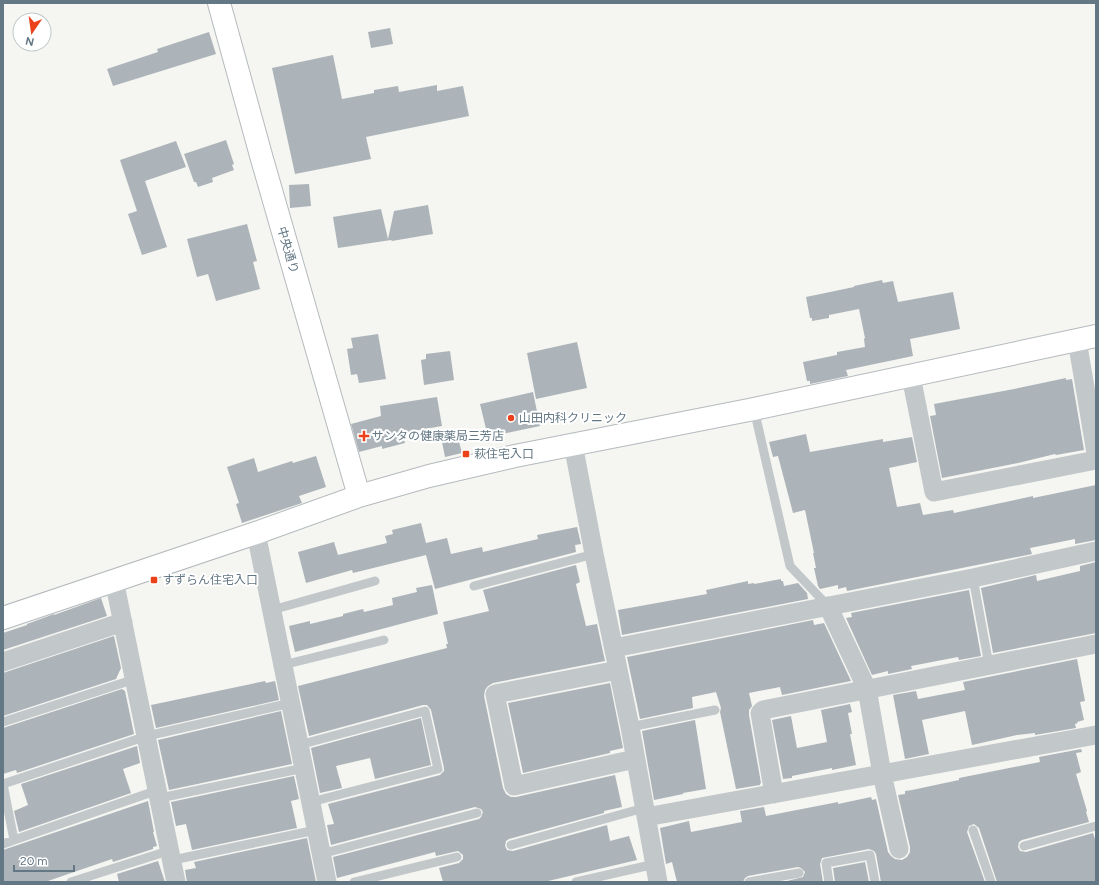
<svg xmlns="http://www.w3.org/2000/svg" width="1099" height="885" viewBox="0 0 1099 885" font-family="Figtree,'Noto Sans JP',sans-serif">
	<rect width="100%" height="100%" fill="#f5f5f1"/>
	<path fill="#acb4b9" d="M390 28 393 44 371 48 368 32Z
		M209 32 216 54 113 86 107 69 158 52 157 49Z
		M333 55 342 99 374 93V90L398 86 399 92 437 85V91L463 86 469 116 366 137 371 159 295 174 272 68Z
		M226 140 234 164 232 165 234 170 212 178 213 182 198 187 196 182H194L184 154Z
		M176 141 186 167 145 181 167 247 142 255 128 214 137 211 120 160Z
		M309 184 311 206 290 208 289 185Z
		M428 205 433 234 392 241 391 240 338 248 333 217 381 209 388 239 394 211Z
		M247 224 257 261 253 262 260 289 216 301 208 274 197 277 187 239Z
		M882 280 883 283 893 281 898 302 953 292 960 329 910 339 913 356 846 370 848 376 810 384V381H807L803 362 837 355V352L865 347 864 339 865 338 859 309 829 315V318L812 321V318H810L806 297 854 287V286Z
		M378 334 386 379 359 383 357 374 351 375 347 349 353 348 351 338Z
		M577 342 587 388 536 399 527 353Z
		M450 351 454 380 424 385 421 360 426 359V354Z
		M1066 378V380L1072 379 1084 450 1056 455 1055 454 1018 463 942 478 930 416 936 415 934 404 1014 389Z
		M533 392 540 426 488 437 480 404Z
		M437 397 442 426 402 433 405 443 382 449V446L359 452 351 424 381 416 380 406Z
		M806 434 810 452 883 439V442L912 437 917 462 889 468 897 507 920 503 923 515 953 510 954 513 1015 500 1033 496V498L1096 485V540L1075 544V539L1030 548 1032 554 847 591 846 587 838 589V585L820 589 818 586 814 568H816L813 553H814L805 510 793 513 778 456 773 457 769 442Z
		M458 438 462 453 445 457 442 442Z
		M316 456 326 487 299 496 302 503 242 523 236 504 239 503 227 467 254 458 258 472 292 461 293 463Z
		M421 523 426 543 447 538 451 554 482 547 483 552 538 539 537 535 577 527 581 544 575 545 576 552 435 589 426 555 353 573 352 570 306 583 298 552 334 542 338 555 387 543 385 536 393 534 392 530Z
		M1096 562V633L993 653 981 588 1036 575 1037 581 1080 571V566Z
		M576 565 580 582 576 584 577 589 586 626 597 624 605 661 493 683 488 686 485 690 484 696 503 788 506 794 511 797H516L615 775 622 807 604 811V813L509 839 506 841 505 846 507 850 513 851 607 825 610 841 629 836 637 860 544 882H443L439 868 459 863 463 859V855L458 851 436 856 435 852 337 878 333 857 479 819 481 817 483 812 481 809 475 807 331 845 327 825 334 824 328 804 440 775 444 771V768L431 710 427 705H423L309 736 298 686 447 648 446 644H448L443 622 489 611 483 590Z
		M781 579V581H783L784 586 798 583 807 593 808 599 622 635 618 610 707 594 706 590 748 581V584L754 583V584Z
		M432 585 438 614 295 652 289 626 310 621V624L343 616V614L363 609 364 612 393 605 392 598 417 592 416 588Z
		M969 590 981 656 959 660 958 657 911 666 912 669 888 674V671L872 675 846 618 852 617 851 613Z
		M101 598 107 616 3 650V633L27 625V624L54 614V615Z
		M813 620 814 625 824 623 851 681 782 695 780 687 749 693 752 706 749 710V715L761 783 760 784V785L736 789 720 712 721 708 716 692 692 697 693 708 640 719 627 657Z
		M114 636 121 668 116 679 3 716V673Z
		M1077 659 1085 701 1080 702 1084 720 1077 722 1078 723 1075 724 1076 728 1035 735V733L1017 735 972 745 965 711 922 720 929 754 905 759 893 695 916 691 918 699 965 690 963 682Z
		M265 681 266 683 275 681 279 700 156 728 151 705Z
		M610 683 623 748 610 751V753L523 773 508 703Z
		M122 689 125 691 134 734 17 773 16 770 3 774V728Z
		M850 704 852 712 848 713 852 734H850L856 765 832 770V768L792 776V778L783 779 772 720 791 716 797 748 827 742 821 710Z
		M281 711 292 764 169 790 158 740Z
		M421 718 431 765 375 779 370 758 336 766 342 788 320 793 311 748Z
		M695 720 706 789 683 793V794L654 800 642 731Z
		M137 746 140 763 123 769 131 793 19 832 14 811 28 805 21 784Z
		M1081 749 1082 752 1076 753 1081 772 1076 774 1087 811 1086 812 1089 822 1022 840 1019 842 1018 847 1020 851 1026 852 1093 833 1096 842V882H997L979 828 974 824 969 826 967 832 985 882H881L876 854 874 851 869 849 822 858 820 864 823 882H783L803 877 805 872 801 868 798 867 748 876 745 878 743 882H677L672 862 666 864 660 828 689 821 691 832 742 822 740 811 764 807 766 816 838 802V804L871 797 872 800 876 799 888 852 891 856 895 859 902 860 907 857 910 852V847L898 795 905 794V791L912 790 959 780V778L1040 762 1039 757Z
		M294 776 299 799 291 801 297 828 192 850 186 824 176 826 171 802Z
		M148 801 154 832H153L157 846 153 847V849L113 862 112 859 45 882H3V850Z
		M307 838 316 882H187L185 870 196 868 194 862Z
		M158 861 165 882H119L117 874Z
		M865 862 869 882H835L833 868Z"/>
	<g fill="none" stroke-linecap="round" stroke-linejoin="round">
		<defs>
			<path id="secondary" d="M219 3 262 159 359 496
				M3 618 256 533 359 496 429 476 515 456 754 409 1096 336"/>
		</defs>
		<use href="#secondary" stroke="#b4babe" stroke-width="24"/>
		<path stroke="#c2c7c9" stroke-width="9" d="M754 409 790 566 828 606
			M973 578 989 665
			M474 586 594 554
			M272 610 375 581
			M283 665 384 640
			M3 722 135 679
			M630 727 715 710
			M299 745 425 711 438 769 311 802
			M3 784 147 736 291 703
			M3 784 14 840 158 790
			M160 798 304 768
			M973 830 991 882
			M3 844 14 840
			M511 845 644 808
			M1024 846 1096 826
			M321 854 477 813
			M173 860 316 830
			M71 882 171 850
			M354 882 457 857
			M576 882 655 864
			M749 882 799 873
			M829 882 826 863 870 855 875 882"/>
		<path stroke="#c2c7c9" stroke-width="19" d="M1077 340 1096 453
			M911 376 934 492 1096 460
			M573 444 594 554 630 727 658 882
			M256 533 327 882
			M114 580 176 882
			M828 606 867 689 882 774 899 849
			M614 648 973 578 1096 551
			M3 662 123 622
			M618 670 495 694 514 786 635 759
			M774 794 760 713 763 710 1096 644
			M646 817 1096 735"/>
		<use href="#secondary" stroke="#fff" stroke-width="22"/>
	</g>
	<g fill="#eb421c" stroke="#fff" stroke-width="1.5">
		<circle cx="511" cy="418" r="4"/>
		<path d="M362 430h4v4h4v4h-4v4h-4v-4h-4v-4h4z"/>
		<rect x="462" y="450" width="8" height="8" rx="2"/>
		<rect x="150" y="576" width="8" height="8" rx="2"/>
	</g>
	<g text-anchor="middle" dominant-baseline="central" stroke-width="4" stroke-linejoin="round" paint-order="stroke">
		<g font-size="12" fill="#637784" stroke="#fff">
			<text transform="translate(288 250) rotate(74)">中央通り</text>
		</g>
		<g font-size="12" fill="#637784" stroke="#fff" text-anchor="start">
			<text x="519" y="418">山田内科クリニック</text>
			<text x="372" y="436">サンタの健康薬局三芳店</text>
			<text x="474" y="454">萩住宅入口</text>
			<text x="162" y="580">すずらん住宅入口</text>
		</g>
	</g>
	<rect width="1099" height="885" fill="none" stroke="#637784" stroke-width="8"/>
	<g transform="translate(32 32) rotate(193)"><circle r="19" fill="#ffffff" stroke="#c1c9ce"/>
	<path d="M0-3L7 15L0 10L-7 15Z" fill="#eb421c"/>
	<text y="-6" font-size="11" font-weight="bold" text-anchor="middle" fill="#637784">N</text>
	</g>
	<path d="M14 865v6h60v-6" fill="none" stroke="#637784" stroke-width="2"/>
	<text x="20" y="865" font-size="12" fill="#637784" stroke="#ffffff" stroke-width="3" paint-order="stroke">20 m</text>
</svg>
